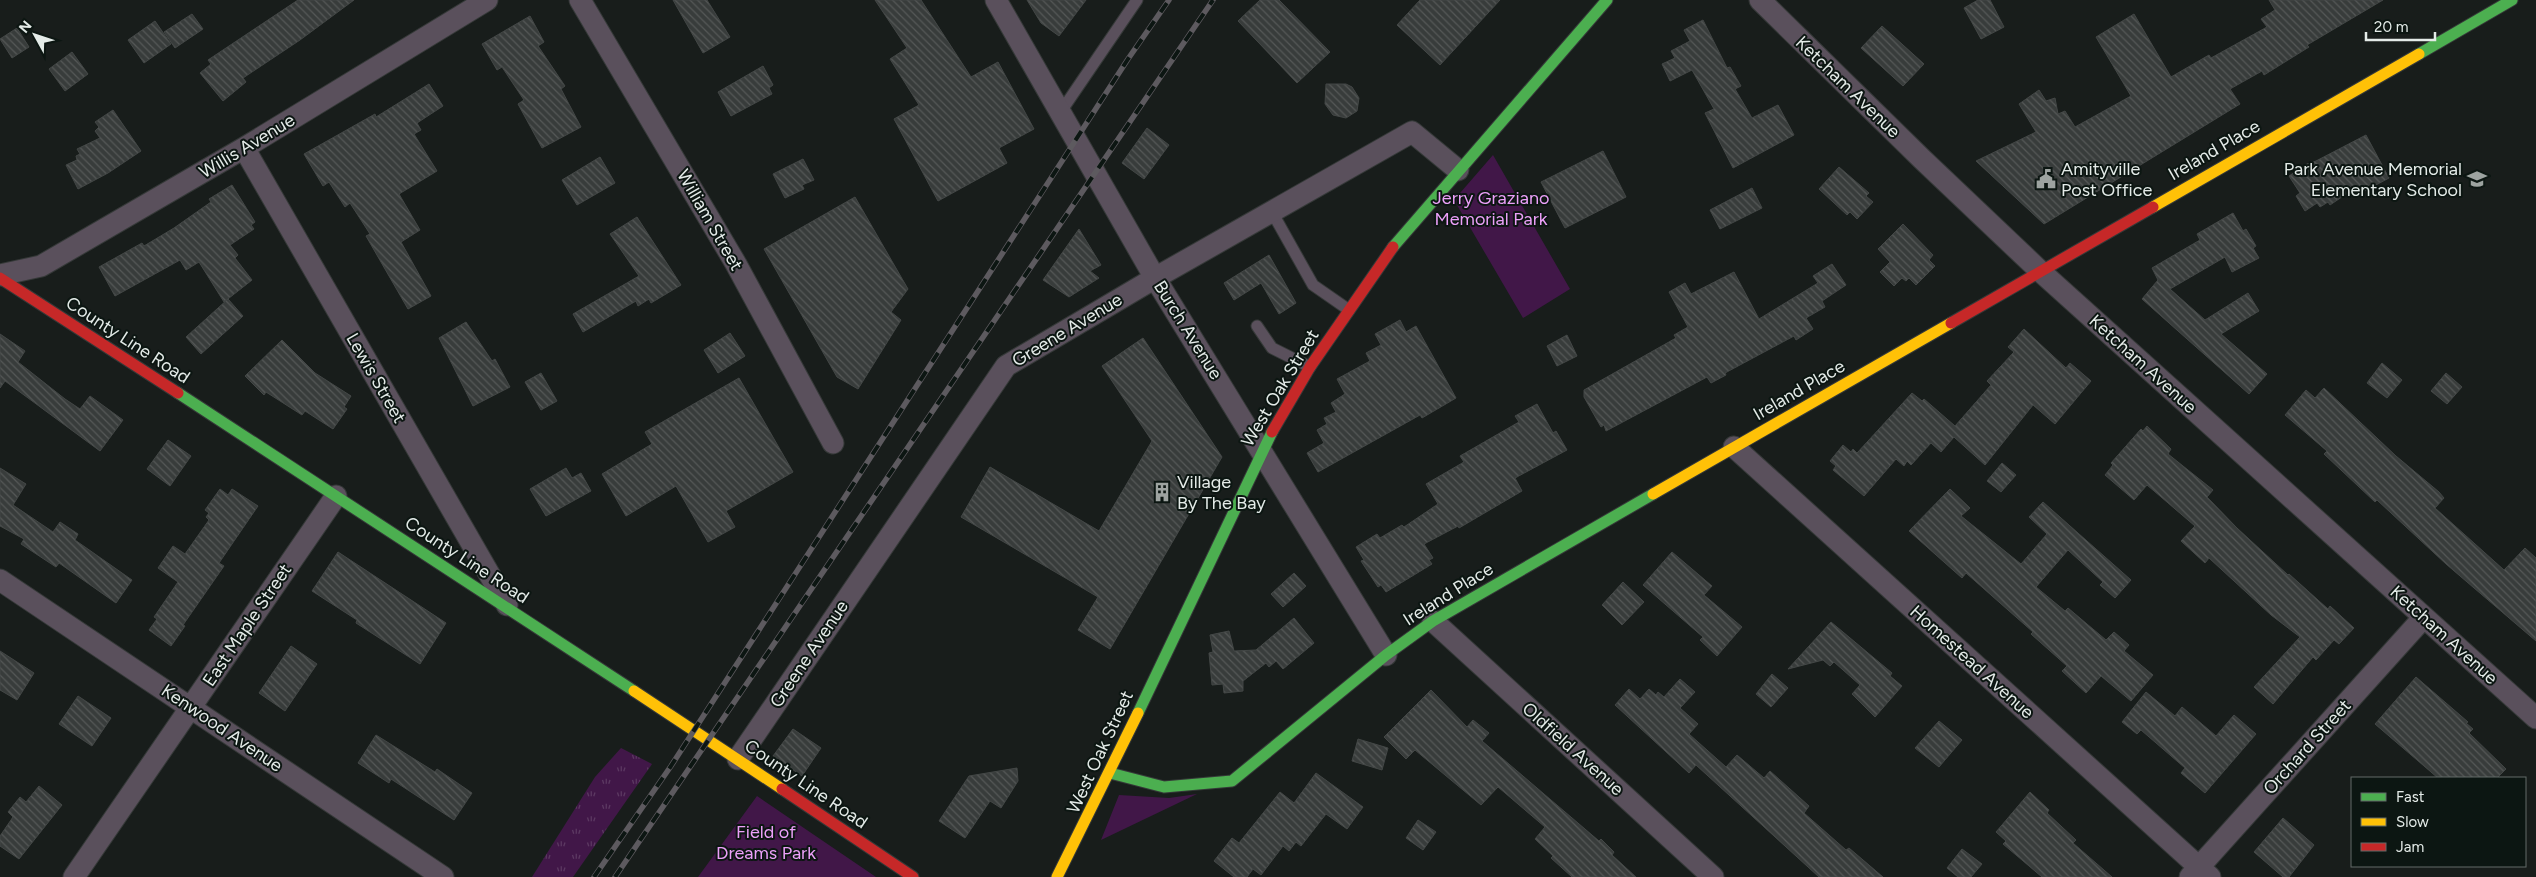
<svg xmlns="http://www.w3.org/2000/svg" width="2536" height="877" viewBox="0 0 2536 877" font-family="Figtree,sans-serif">
	<defs>
		<pattern id="grass-tufts" width="24" height="20" patternUnits="userSpaceOnUse" patternTransform="scale(1.25)"><rect width="24" height="20" fill="#411748"/><path d="M3 7l-1-3M5 7V3M7 7l1-3M15 17l-1-3M17 17v-4M19 17l1-3" fill="none" stroke="#5c3962"/></pattern>
		<pattern id="building-back-hatch" width="6" height="6" patternUnits="userSpaceOnUse" patternTransform="scale(1.25)"><rect width="6" height="6" fill="#383c3b"/><path d="M-1 5l2 2M0 0l6 6M5-1l2 2" fill="none" stroke="#555857"/></pattern>
	</defs>
	<rect width="100%" height="100%" fill="#181d1b"/>
	<path fill="url(#grass-tufts)" d="M621 748 652 764 573 877H532L595 777Z"/>
	<path fill="#411748" d="M1493 155 1570 289 1523 318 1454 200Z
		M1197 794 1101 840 1119 795 1169 798Z
		M757 796 876 877H698Z"/>
	<path fill="url(#building-back-hatch)" stroke="#434746" d="M298 0H354L300 40 243 78 246 82 223 101 200 73 211 64 208 60Z
		M673 0H707L730 37 703 53Z
		M875 0H921L971 77 998 62 1034 129 999 148 1007 163 938 201 894 119 919 105 890 59 907 48Z
		M1027 0H1086L1059 36 1041 23Z
		M1260 0H1279L1330 52 1297 83 1238 21Z
		M1420 0H1500L1440 65 1397 25Z
		M1978 0H1990L2004 27 1981 39 1964 8Z
		M2269 0H2383L2307 45 2309 47 2264 75 2262 71 2230 89 2240 104 2044 224 1976 161 2036 132 2019 104 2039 90 2046 101 2055 98 2058 114 2065 111 2075 127 2131 96 2096 37 2134 14 2171 77 2209 55 2211 58 2267 27 2261 19 2275 10Z
		M192 14 203 29 175 48 164 32Z
		M530 16 544 42 538 46 565 86 561 89 581 127 542 148 518 104 524 100 502 67 497 70 482 44Z
		M1703 20 1727 68 1730 67 1741 86 1735 89 1752 118 1778 105 1794 135 1733 168 1705 113 1714 109 1692 70 1670 81 1662 64 1675 58 1671 51 1690 41 1684 30Z
		M155 21 171 44 144 63 128 40Z
		M1882 26 1924 64 1903 86 1861 48Z
		M17 28 29 47 12 58 0 39Z
		M72 52 88 74 65 91 49 69Z
		M763 66 773 85 769 88 772 94 731 116 718 92Z
		M429 84 443 106 417 123 421 130 414 134 437 171 399 194 420 230 401 242 431 296 408 309 366 236 370 234 350 203 345 207 329 182 323 186 304 154 375 114 376 117Z
		M1326 84H1346L1352 87 1359 98 1357 111 1346 118 1333 115 1325 104Z
		M113 110 141 151 108 173 78 189 66 165 77 160 76 156 80 154 77 149 100 138 95 131 99 127 95 122Z
		M1147 128 1169 145 1144 179 1122 163Z
		M2366 135 2389 178 2359 194 2355 188 2330 205 2328 202 2320 207 2317 203 2305 211 2296 196 2300 193 2289 176 2307 164 2316 161Z
		M1603 151 1626 197 1565 228 1541 182Z
		M600 157 615 183 577 205 562 180Z
		M803 159 814 180 802 185 804 189 785 198 773 174Z
		M1839 167 1869 193 1866 196 1873 202 1857 219 1850 212 1847 215 1819 189Z
		M232 185 255 222 251 225 254 229 230 245 238 255 235 258 252 280 224 302 199 262 186 270 180 260 115 296 99 267 142 243 144 246 174 228 211 202 209 199Z
		M1752 188 1762 208 1720 229 1710 210Z
		M855 197 908 289 891 312 901 320 858 389 837 377 764 249Z
		M2233 213 2243 231 2246 229 2256 246 2253 248 2259 258 2232 272 2225 257 2170 289 2205 320 2248 293 2259 311 2221 334 2267 374 2249 394 2142 299 2158 280 2152 268 2200 240 2197 234Z
		M637 217 681 285 651 303 649 299 638 306 636 301 583 332 573 314 639 276 610 234Z
		M1903 224 1933 255 1929 260 1935 266 1916 285 1909 278 1906 281 1902 278 1894 286 1880 272 1890 262 1878 249Z
		M1079 229 1101 265 1090 271 1099 278 1069 297 1043 280Z
		M1269 255 1296 303 1279 314 1261 283 1234 300 1224 283Z
		M1832 264 1846 285 1822 301 1825 307 1806 318 1813 329 1796 340 1794 336 1725 373 1726 375 1711 383 1707 377 1606 431 1604 425 1601 427 1584 397V390L1676 338 1674 335 1688 327 1669 292 1685 283 1691 294 1734 272 1759 319 1818 283 1813 276Z
		M228 299 243 316 201 354 186 337Z
		M1400 320 1406 332 1416 326 1456 398 1422 418 1420 415 1318 472 1307 453 1324 443 1317 430 1327 424 1324 418 1336 412 1331 403 1345 394 1337 379 1370 361 1366 353 1381 345 1375 334Z
		M466 322 492 361 495 359 510 387 473 406 439 338Z
		M2024 329 2066 368 2070 363 2091 381 2055 424 2033 405 1985 465 1954 437 1941 452 1931 443 1911 465 1907 461 1904 466 1896 459 1864 496 1833 470 1836 466 1830 461 1843 445 1851 452 1853 449 1857 453 1912 393 1922 401 1924 399 1955 426 1991 385 1987 381 2014 352 2008 347Z
		M730 333 745 356 718 373 704 350Z
		M0 334 25 351 18 362 65 399 80 409 90 396 123 420 100 451 5 381 0 388Z
		M1567 335 1577 356 1557 366 1547 346Z
		M1143 338 1222 457 1110 649 1078 630 1098 597 961 517 990 467 1099 531 1152 441 1102 366Z
		M282 340 315 373 351 396 344 407 347 409 333 429 305 411 302 415 266 392 264 395 245 376Z
		M2382 363 2402 380 2387 398 2367 383Z
		M541 373 557 401 541 410 525 382Z
		M2446 373 2462 387 2447 404 2431 391Z
		M739 378 793 472 726 511 735 527 708 542 676 486 626 516 602 474 652 444 645 432Z
		M2324 388 2396 456 2439 492 2444 498 2435 508 2504 570 2525 548 2536 558V641L2446 564 2377 500 2375 502 2324 454 2327 451 2285 415 2306 390 2315 398Z
		M1537 404 1553 433 1556 431 1567 450 1515 478 1522 491 1459 528 1458 526 1424 544 1433 558 1429 560 1432 564 1386 592 1381 585 1378 587 1361 561 1364 560 1356 547 1377 534 1380 538 1402 525 1404 527 1438 504 1426 484 1464 462 1460 456 1519 422 1515 416Z
		M2147 426 2171 449 2168 454 2213 490 2207 497 2237 528 2288 575 2289 574 2328 609 2330 606 2354 628 2339 644 2334 640 2316 660 2313 657 2273 704 2254 687 2300 637 2271 615 2209 558 2205 563 2181 541 2195 526 2147 485 2134 500 2105 475 2113 465 2111 463 2141 429 2143 431Z
		M168 440 191 456 170 486 147 469Z
		M2002 463 2016 475 2001 492 1987 481Z
		M0 468 26 484 13 505 53 532 60 522 78 534 75 540 132 580 116 603 59 563 56 567 21 544 24 539 0 526Z
		M566 468 572 478 581 473 591 491 546 516 530 489Z
		M220 489 228 495 232 489 258 506 219 563 224 566 183 625 185 626 171 646 149 630 157 619 154 617 178 582 158 568 173 546 185 554 209 520 206 517 209 513 205 510Z
		M1950 489 1970 508 1961 516 2021 564 2047 534 2029 517 2043 502 2131 580 2115 598 2100 585 2103 582 2068 550 2036 587 2065 611 2068 608 2106 640 2114 632 2129 645 2124 651 2153 675 2131 701 2101 676 2086 693 2062 671 2067 666 2031 634 2033 632 1966 573 1962 578 1909 531Z
		M338 552 446 623 420 664 356 623 357 620 312 591Z
		M1672 552 1712 586 1704 595 1742 627 1717 656 1700 640 1703 637 1643 585Z
		M1294 573 1306 586 1283 607 1271 594Z
		M1623 582 1644 602 1622 625 1602 605Z
		M1294 618 1314 643 1283 669 1276 661 1269 667 1266 663 1243 681V691L1224 693 1223 684 1212 685 1209 653 1213 652 1210 635 1229 631 1234 651 1256 650Z
		M1831 622 1892 673 1890 676 1902 686 1875 717 1852 694 1860 685 1834 662 1830 666 1823 660 1788 669Z
		M291 646 317 664 285 711 259 693Z
		M0 651 34 673 17 700 0 690Z
		M1772 674 1788 688 1771 707 1756 694Z
		M2416 677 2468 722 2466 723 2473 729 2469 733 2506 769 2497 778H2438L2375 724Z
		M1680 679 1695 692 1680 708 1698 724 1689 734 1726 767 1737 755 1764 778 1770 771 1809 806 1804 813 1846 850 1849 848 1883 877H1819L1696 765 1689 773 1615 705 1629 689 1640 699 1649 689 1656 695 1658 692 1664 697Z
		M1431 690 1467 727 1473 720 1489 733 1482 741 1599 841 1601 839 1614 852 1612 855 1636 877H1572L1551 858 1553 856 1535 839 1545 827 1498 787 1481 805 1415 750 1406 759 1384 737Z
		M2146 692 2175 716 2182 707 2216 736 2234 715 2256 734 2205 793 2181 773 2185 768 2141 730 2137 734 2122 722Z
		M78 696 111 718 92 746 59 724Z
		M1939 721 1962 740 1939 767 1915 748Z
		M793 729 821 748 802 776 773 756Z
		M376 735 435 772 437 769 472 793 454 820 391 779 389 783 358 763Z
		M1358 739 1388 748 1382 770 1352 761Z
		M1017 768 1018 781 1001 808 990 801 965 838 939 821 969 776Z
		M1316 773 1363 807 1347 829 1326 814 1301 846 1296 842 1289 851 1283 846 1261 875 1253 869 1247 877H1234L1214 861 1232 838 1239 843 1280 792 1294 803Z
		M39 786 62 805 19 859 0 846V836L13 817 8 812 20 797 26 802Z
		M2030 792 2049 810 2047 813 2076 840 2073 843 2112 877H2042L2003 844 2006 841 1996 832Z
		M2283 818 2314 845 2289 877H2283L2254 852Z
		M1418 820 1436 832 1423 850 1406 838Z
		M1962 849 1982 864 1971 877H1958L1947 868Z"/>
	<g fill="none" stroke-linecap="round" stroke-linejoin="round">
		<defs>
			<path id="lane" d="M1060 113 1137 0
				M1272 212 1313 285 1349 310
				M1257 326 1272 348 1310 367"/>
			<path id="street" d="M580 0 736 264 833 443
				M996 0 1155 278 1386 655
				M1760 0 1922 159 2040 271 2536 718
				M244 148 507 605
				M0 275 41 266 244 148 487 0
				M1734 447 2210 877
				M0 580 443 877
				M1433 621 1713 877
				M738 759 1006 366 1155 278 1412 132 1458 170
				M74 877 336 496
				M2190 877 2424 617"/>
			<path id="fast" d="M2419 54 2512 0
				M1393 247 1607 0
				M178 393 634 691
				M1138 713 1272 432
				M1110 773 1164 787 1232 781 1386 655 1433 621 1653 494"/>
			<path id="slow" d="M2153 207 2419 54
				M1653 494 1951 323
				M634 691 782 789
				M1057 877 1138 713"/>
			<path id="jam" d="M0 278 178 393
				M1951 323 2153 207
				M1272 432 1310 367 1393 247
				M782 789 913 877"/>
		</defs>
		<use href="#lane" stroke="#353938" stroke-width="13"/>
		<use href="#street" stroke="#353938" stroke-width="23"/>
		<use href="#fast" stroke="#353938" stroke-width="13"/>
		<use href="#slow" stroke="#353938" stroke-width="13"/>
		<use href="#jam" stroke="#353938" stroke-width="13"/>
		<use href="#lane" stroke="#5a505c" stroke-width="11"/>
		<use href="#street" stroke="#5a505c" stroke-width="21"/>
		<use href="#fast" stroke="#4caf50" stroke-width="11"/>
		<use href="#slow" stroke="#ffc107" stroke-width="11"/>
		<use href="#jam" stroke="#c62828" stroke-width="11"/>
		<defs>
			<path id="rail" d="M594 877 671 766 1128 59 1169 0
				M615 877 1213 0"/>
		</defs>
		<use href="#rail" stroke="#5d5a5f" stroke-width="5.5"/>
		<use href="#rail" stroke="#0c1612" stroke-width="4" stroke-dasharray="11" stroke-linecap="butt"/>
	</g>
	<defs>
		<symbol id="civic-bare" viewBox="-9 -9 18 18"><path d="M-.6-6.5H3V-4.5H.6V-3L4-1V1h2V6H-6V1h2V-1L-.6-3ZM-1.2 2.5V6h2.4V2.5Z" fill="#9da3a0" stroke="#0c1612" stroke-width="2.5" paint-order="stroke"/></symbol>
		<symbol id="school-bare" viewBox="-9 -9 18 18"><path d="M0-5L7-2L0 1L-7-2ZM-4 1L0 2.5L4 1V4Q0 6-4 4Z" fill="#9da3a0" stroke="#0c1612" stroke-width="2.5" paint-order="stroke"/></symbol>
		<symbol id="building-bare" viewBox="-9 -9 18 18"><path d="M-4-6H4V6H1V3H-1V6H-4ZM-2.5-4.3h1.7v1.8h-1.7ZM.8-4.3h1.7v1.8H.8ZM-2.5-1h1.7V.8h-1.7ZM.8-1h1.7V.8H.8Z" fill="#9da3a0" stroke="#0c1612" stroke-width="2.5" paint-order="stroke"/></symbol>
	</defs>
	<g fill-rule="evenodd">
		<use href="#civic-bare" x="2032" y="165" width="28" height="28"/>
		<use href="#school-bare" x="2463" y="165" width="28" height="28"/>
		<use href="#building-bare" x="1148" y="478" width="28" height="28"/>
	</g>
	<g text-anchor="middle" dominant-baseline="central" stroke-width="4" stroke-linejoin="round" paint-order="stroke">
		<g font-size="18" fill="#e4ebe8" stroke="#0c1612">
			<text transform="translate(1848 87) rotate(44)">Ketcham Avenue</text>
			<text transform="translate(247 146) rotate(-31)">Willis Avenue</text>
			<text transform="translate(2214 150) rotate(-30)">Ireland Place</text>
			<text transform="translate(710 220) rotate(60)">William Street</text>
			<text transform="translate(1067 330) rotate(-31)">Greene Avenue</text>
			<text transform="translate(1188 330) rotate(58)">Burch Avenue</text>
			<text transform="translate(128 340) rotate(33)">County Line Road</text>
			<text transform="translate(2143 364) rotate(42)">Ketcham Avenue</text>
			<text transform="translate(376 378) rotate(60)">Lewis Street</text>
			<text transform="translate(1280 388) rotate(-59)">West Oak Street</text>
			<text transform="translate(1799 390) rotate(-30)">Ireland Place</text>
			<text transform="translate(467 560) rotate(33)">County Line Road</text>
			<text transform="translate(1448 594) rotate(-32)">Ireland Place</text>
			<text transform="translate(247 625) rotate(-56)">East Maple Street</text>
			<text transform="translate(2444 635) rotate(42)">Ketcham Avenue</text>
			<text transform="translate(809 654) rotate(-56)">Greene Avenue</text>
			<text transform="translate(1972 662) rotate(42)">Homestead Avenue</text>
			<text transform="translate(222 728) rotate(34)">Kenwood Avenue</text>
			<text transform="translate(2307 747) rotate(-48)">Orchard Street</text>
			<text transform="translate(1573 749) rotate(42)">Oldfield Avenue</text>
			<text transform="translate(1100 752) rotate(-65)">West Oak Street</text>
			<text transform="translate(806 784) rotate(34)">County Line Road</text>
		</g>
		<g font-size="18" fill="#e4ebe8" stroke="#0c1612" text-anchor="start">
			<text x="2061" y="169">Amityville<tspan x="2061" dy="21">Post Office</tspan></text>
			<text x="2462" y="169" text-anchor="end">Park Avenue Memorial<tspan x="2462" dy="21">Elementary School</tspan></text>
			<text x="1177" y="482">Village<tspan x="1177" dy="21">By The Bay</tspan></text>
		</g>
		<g font-size="18" fill="#eca0f9" stroke="#0c1612">
			<text x="1491" y="198">Jerry Graziano<tspan x="1491" dy="21">Memorial Park</tspan></text>
			<text x="766" y="832">Field of<tspan x="766" dy="21">Dreams Park</tspan></text>
		</g>
	</g>
	<rect x="2351" y="777" width="175" height="90" fill="#0c1612" stroke="#626b68"/>
	<rect x="2361" y="793" width="25" height="8" fill="#4caf50" stroke="#626b68"/>
	<text x="2396" y="802" font-size="15" fill="#e4ebe8">Fast</text>
	<rect x="2361" y="818" width="25" height="8" fill="#ffc107" stroke="#626b68"/>
	<text x="2396" y="827" font-size="15" fill="#e4ebe8">Slow</text>
	<rect x="2361" y="843" width="25" height="8" fill="#c62828" stroke="#626b68"/>
	<text x="2396" y="852" font-size="15" fill="#e4ebe8">Jam</text>
	<g transform="translate(35 35) rotate(310)" stroke="#0c1612" stroke-width="4" paint-order="stroke">
	<path d="M0-4L9 19L0 12L-9 19Z" fill="#e4ebe8"/>
	<text y="-8" font-size="14" font-weight="bold" text-anchor="middle" fill="#e4ebe8">N</text>
	</g>
	<path d="M2366 32v8h69v-8" fill="none" stroke="#e4ebe8" stroke-width="2.5"/>
	<text x="2374" y="32" font-size="15" fill="#e4ebe8" stroke="#0c1612" stroke-width="4" paint-order="stroke">20 m</text>
</svg>
